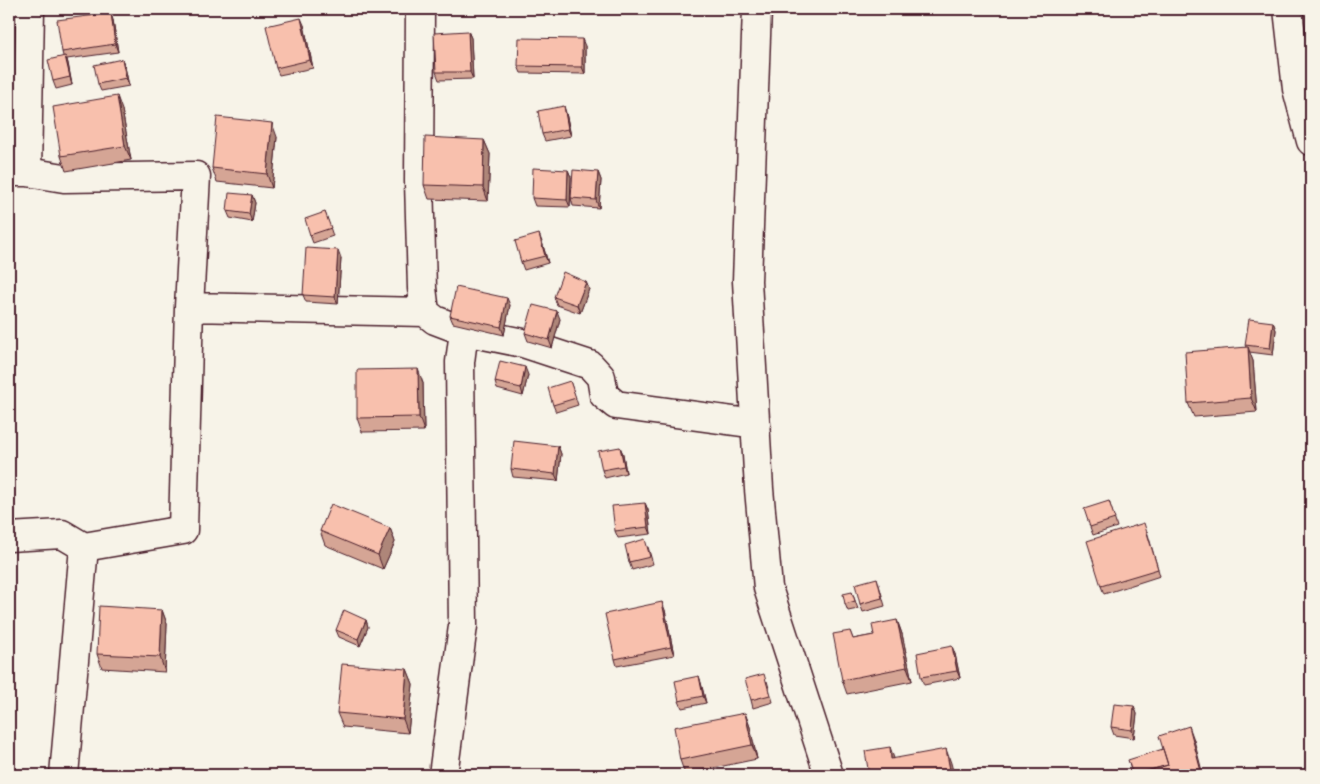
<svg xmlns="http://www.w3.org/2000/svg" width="1320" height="784" viewBox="0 0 1320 784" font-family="Pangolin,sans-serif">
	<rect width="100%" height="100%" fill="#f7f3e8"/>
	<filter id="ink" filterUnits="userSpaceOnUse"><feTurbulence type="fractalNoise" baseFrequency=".02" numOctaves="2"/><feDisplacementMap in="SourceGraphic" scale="10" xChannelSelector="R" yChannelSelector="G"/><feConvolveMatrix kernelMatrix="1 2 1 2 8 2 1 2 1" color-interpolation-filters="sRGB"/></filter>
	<g filter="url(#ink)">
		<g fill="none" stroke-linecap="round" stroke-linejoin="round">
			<defs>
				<path id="street" d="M420 9 419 181 422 288 425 312 435 320 464 331 523 343 590 365 601 377 604 395 616 405 756 424
					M757 9 747 281 759 489 768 588 829 775
					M1288 9 1297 89 1311 141
					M9 172H27L64 178 196 176 189 307 183 530 84 547 64 775
					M27 172 30 9
					M189 307 425 312
					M9 537 62 534 84 547
					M443 775 463 626 460 362 464 331"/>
			</defs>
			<use href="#street" stroke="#4a1f2b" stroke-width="31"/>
			<use href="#street" stroke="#f7f3e8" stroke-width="28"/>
		</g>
		<path fill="#d5a595" stroke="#4a1f2b" d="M113 20 118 52 67 59 72 85 56 89 53 81 63 56 62 52Z
			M304 25 313 68 279 75 276 68Z
			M468 31 471 38 473 79 439 80 436 72Z
			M585 46V74L521 73 518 66Z
			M122 59 125 67 129 86 101 91 98 84Z
			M122 110 131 160 66 171 61 156Z
			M566 113 571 136 545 141 542 134Z
			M277 137 272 188 217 182 212 168Z
			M484 140 490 154 488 201 429 199 424 185Z
			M568 170 571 177 570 207 535 206 532 198Z
			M598 172 601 180 599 208 573 206 571 198Z
			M252 195 255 203 252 222 230 218 227 211Z
			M325 212 333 236 313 243 310 235Z
			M542 242 548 263 524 270 521 262Z
			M341 258 338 304 306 302 303 295Z
			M586 282 589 289 580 313 557 305 554 297Z
			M510 305 504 335 453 323 450 316Z
			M560 319 552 348 528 341 525 333Z
			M1273 322 1276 330 1273 355 1249 352 1253 361 1257 412 1194 417 1188 403 1246 347 1245 345Z
			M528 375 523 396 497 389 495 382Z
			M570 381 578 405 556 412 553 405Z
			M423 383 424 431 362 432 357 418Z
			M558 446 561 454 558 481 513 477 511 469Z
			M620 447 623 454 626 473 605 478 602 470Z
			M1109 501 1117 527 1093 535 1090 527Z
			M645 503 648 510 651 534 618 538 615 531Z
			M390 528 395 542 383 569 325 545 320 531Z
			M1147 531 1160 576 1104 594 1101 586Z
			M648 547 653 564 632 570 629 562Z
			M877 578 885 606 863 612 860 604Z
			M852 592 858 609 848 611 845 604Z
			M162 610 167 624 165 672 102 668 97 654Z
			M665 610 674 655 617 666 615 659Z
			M366 620 368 627 360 646 339 637 336 630Z
			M897 620 902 634 912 681 847 694 842 680 850 631 853 639 874 635Z
			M955 654 960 678 924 685 921 677Z
			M407 669 413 684 408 733 343 727 337 713Z
			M699 676 701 683 706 703 682 708 679 701Z
			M767 681 773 702 753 708 751 700Z
			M1134 706 1137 714 1134 738 1114 735 1111 727Z
			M745 713 750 727 757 759 685 774 680 760Z"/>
		<path fill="#ae8679" stroke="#4a1f2b" d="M111 13 113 20 118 52 115 44Z
			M301 18 304 25 313 68 310 60Z
			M468 31 471 38 473 79 470 72Z
			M582 39 585 46V74L582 67Z
			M65 56 68 63 72 85 70 77Z
			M122 59 125 67 129 86 126 78Z
			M117 96 122 110 131 160 125 146Z
			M564 106 566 113 571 136 568 129Z
			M272 123 277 137 272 188 267 174Z
			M484 140 490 154 488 201 483 187Z
			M568 170 571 177 570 207 567 200Z
			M598 172 601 180 599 208 596 200Z
			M252 195 255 203 252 222 249 214Z
			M539 234 542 242 548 263 545 256Z
			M338 250 341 258 338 304 335 297Z
			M586 282 589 289 580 313 577 305Z
			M507 298 510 305 504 335 501 327Z
			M557 311 560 319 552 348 549 340Z
			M1273 322 1276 330 1273 355 1270 348Z
			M1248 347 1253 361 1257 412 1251 398Z
			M525 367 528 375 523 396 521 388Z
			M418 369 423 383 424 431 419 417Z
			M558 446 561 454 558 481 555 474Z
			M620 447 623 454 626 473 624 466Z
			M645 503 648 510 651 534 648 527Z
			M390 528 395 542 383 569 378 555Z
			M662 602 665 610 674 655 671 647Z
			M162 610 167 624 165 672 160 657Z
			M366 620 368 627 360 646 358 639Z
			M897 620 902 634 912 681 907 667Z
			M952 646 955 654 960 678 957 671Z
			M407 669 413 684 408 733 403 719Z
			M699 676 701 683 706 703 703 696Z
			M1134 706 1137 714 1134 738 1132 730Z
			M745 713 750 727 757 759 752 745Z
			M1189 726 1194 740 1203 775H1202Z
			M890 747 895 761 891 759Z
			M946 749 951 763 954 775H951Z"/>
		<path fill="#f8c0ad" stroke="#4a1f2b" d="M111 13 115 44 62 52 57 20Z
			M301 18 310 60 276 68 266 26Z
			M468 31 470 72H436L434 33Z
			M519 38 582 39V67L518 66Z
			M65 56 70 77 53 81 48 60Z
			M122 59 126 78 98 84 94 65Z
			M117 96 125 146 61 156 53 107Z
			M564 106 568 129 542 134 538 111Z
			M217 117 272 123 267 174 212 168Z
			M425 137 484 140 483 187 424 185Z
			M533 168 568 170 567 200 532 198Z
			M573 170 598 172 596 200 571 198Z
			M229 193 252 195 249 214 227 211Z
			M325 212 331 228 310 235 305 219Z
			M539 234 545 256 521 262 515 241Z
			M306 248 338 250 335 297 303 295Z
			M563 272 586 282 577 305 554 297Z
			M456 287 507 298 501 327 450 316Z
			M533 305 557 311 549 340 525 333Z
			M1249 319 1273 322 1270 348 1245 345Z
			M1248 347 1251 398 1188 403 1185 352Z
			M500 361 525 367 521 388 495 382Z
			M418 369 419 417 357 418V370Z
			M570 381 576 398 553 405 548 388Z
			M514 441 558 446 555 474 511 469Z
			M620 447 624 466 602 470 598 451Z
			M1109 501 1115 519 1090 527 1084 509Z
			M645 503 648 527 615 531 612 506Z
			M331 504 390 528 378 555 320 531Z
			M1144 523 1158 569 1101 586 1087 541Z
			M645 539 650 557 629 562 625 545Z
			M877 578 882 598 860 604 855 584Z
			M852 592 855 601 845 604 843 594Z
			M662 602 671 647 615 659 605 614Z
			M99 606 162 610 160 657 97 654Z
			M344 610 366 620 358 639 336 630Z
			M897 620 907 667 842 680 833 634 850 631 853 639 874 635 872 625Z
			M952 646 957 671 921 677 917 653Z
			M342 664 407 669 403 719 337 713Z
			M764 674 770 695 751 700 745 679Z
			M699 676 703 696 679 701 675 681Z
			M1114 704 1134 706 1132 730 1111 727Z
			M745 713 752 745 680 760 674 727Z
			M1189 726 1202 775H1133L1168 765 1159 736Z
			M890 747 891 759 946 749 951 775H869L865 751Z
			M1163 749 1168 765 1133 775 1128 760Z
			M840 773 857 774V775H840Z"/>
	</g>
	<rect width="1320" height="784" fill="none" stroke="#f7f3e8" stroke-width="30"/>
	<rect x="15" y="15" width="1290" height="754" fill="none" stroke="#4a1f2b" stroke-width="2" filter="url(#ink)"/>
</svg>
